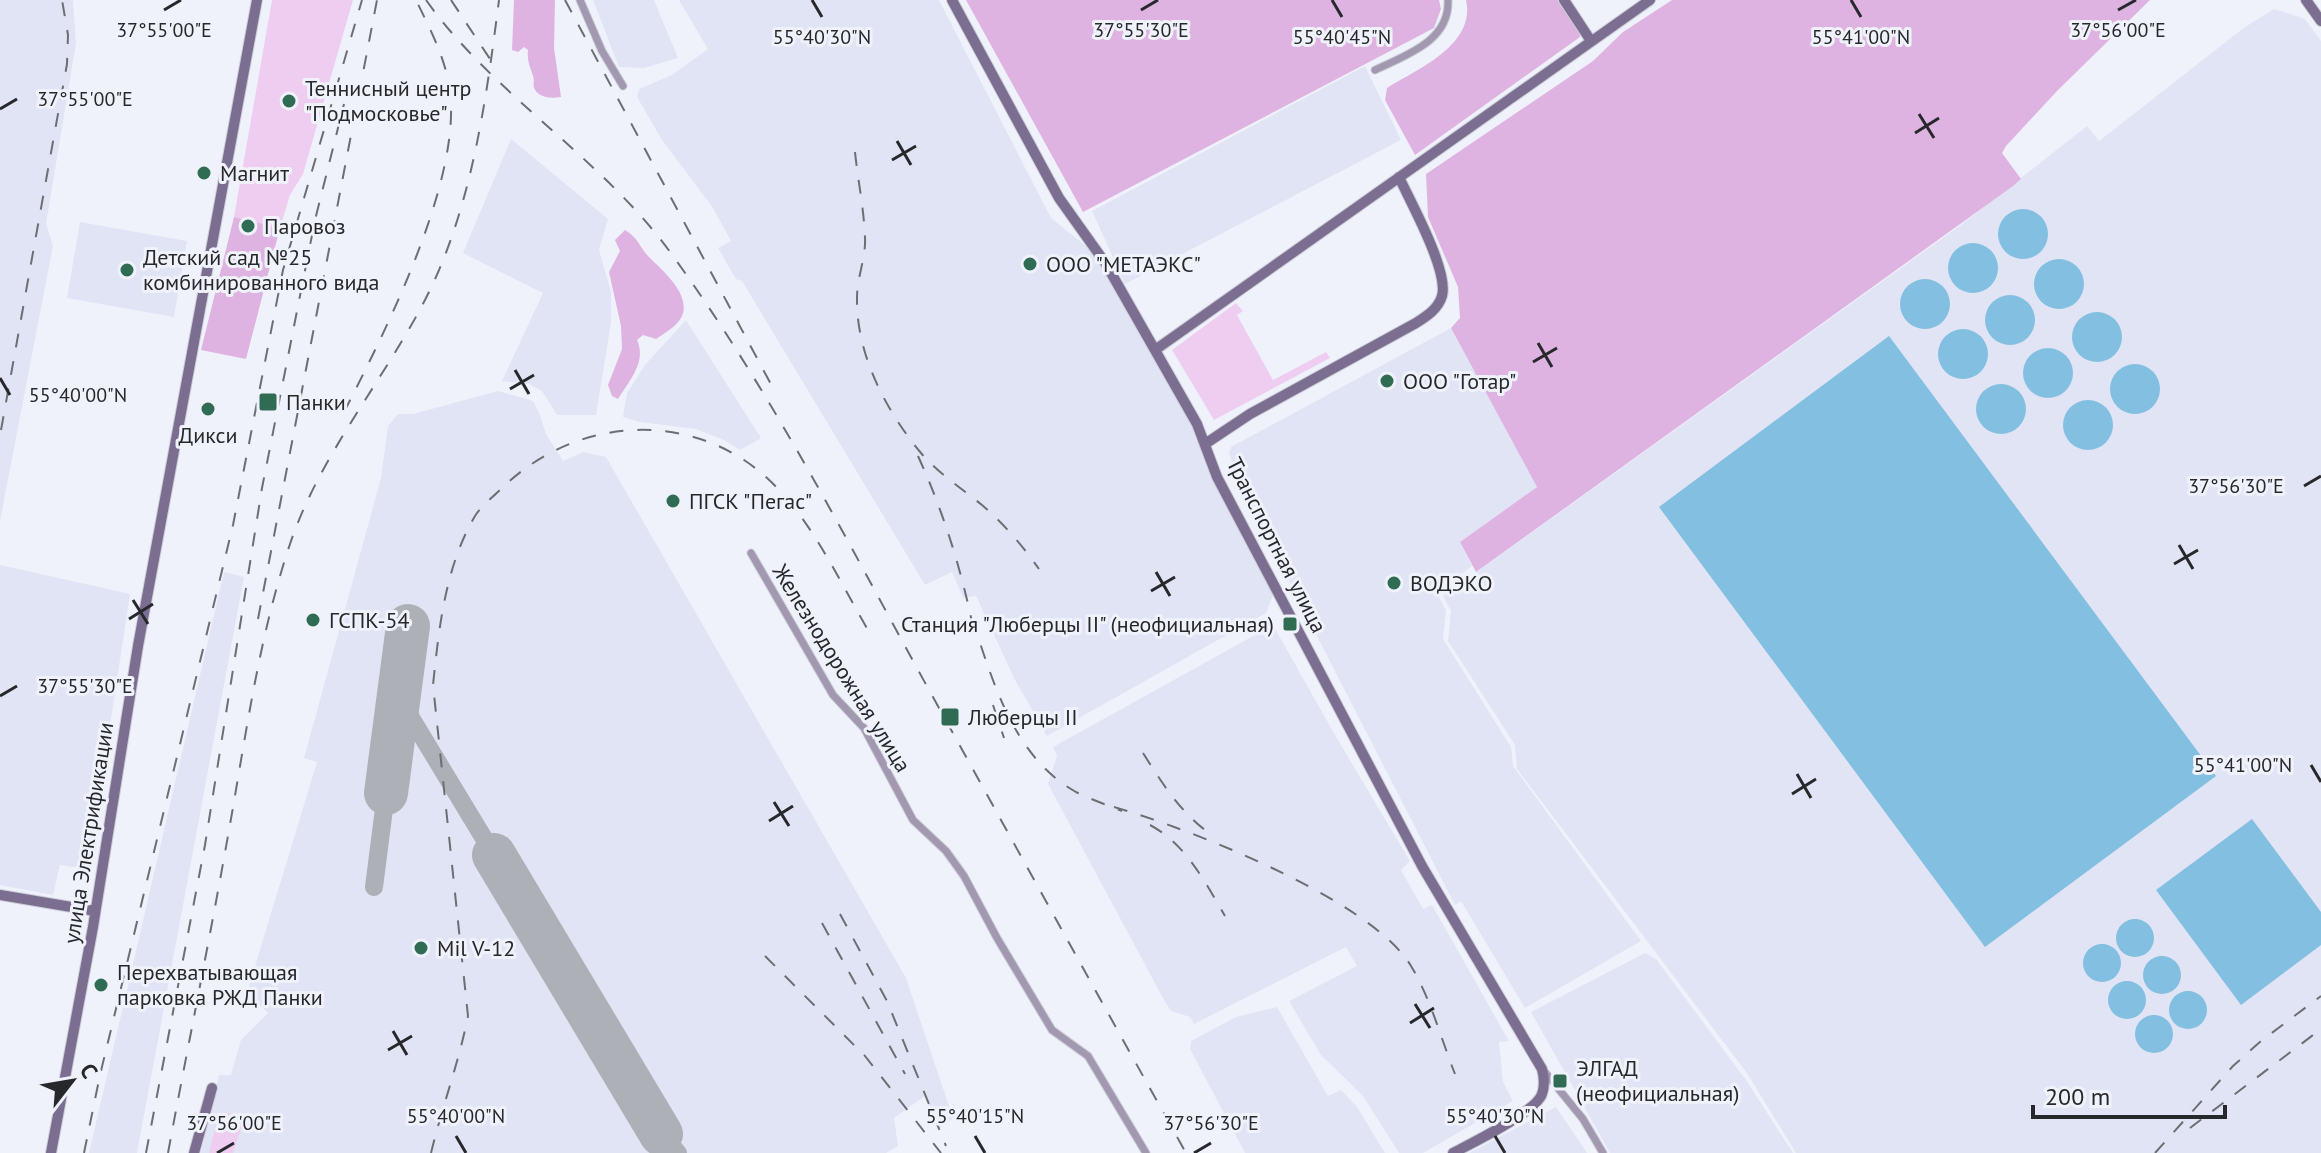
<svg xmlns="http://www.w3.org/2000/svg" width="2321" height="1153" viewBox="0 0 2321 1153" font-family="'PT Sans',sans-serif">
	<rect width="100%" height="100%" fill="#f0f2fb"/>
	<path fill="#e1e4f4" d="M0 0H73L76 43 46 224 53 246 0 521Z
		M593 0H654L678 58 644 68 619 67Z
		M679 0H939L1051 218 1096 254 1200 441 1211 472 1273 595 1266 613 1047 736 1015 680 976 596 963 598 952 572 925 585 742 281 736 279 718 248 731 241 713 208 662 140 637 97 639 89 672 75 708 49Z
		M2274 9 2305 19 2321 41V1153H1796L1747 1073 1517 769 1515 745 1448 641 1451 611 1443 596 1961 225 2087 126 2099 141 2245 27Z
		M1365 66 1401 140 1125 284 1092 211Z
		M511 139 608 219 599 250 611 292V323L596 415H557L542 391 529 384 502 381 543 293 463 253Z
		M80 222 187 241 174 317 67 298Z
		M686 320 761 438 740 450 724 440 696 429 640 422 623 417 627 393 645 365Z
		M1451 328 1537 487 1460 542 1472 566 1437 592 1446 611 1443 639 1511 747 1513 766 1641 941 1525 1008 1461 901 1455 905 1242 490 1229 453 1231 447Z
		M498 391 533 401 540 415 546 434 563 461 583 452 606 457 906 978 953 1118 939 1129 925 1096 894 1118 898 1146 886 1153H201L219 1075H231L241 1040 268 1013 252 997 249 986 317 762 304 758 381 478 388 426 398 414H413Z
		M0 565 130 594 89 865 73 867 60 865 53 895 0 885Z
		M224 572 244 577 137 1153H89Z
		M1273 625 1335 735 1410 861 1401 870 1423 909 1432 905 1509 1041 1499 1042 1503 1082 1513 1101 1423 1153H1399L1363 1096 1321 1055 1289 1001 1357 966 1346 947 1194 1024 1190 1017 1171 1011 1164 1000 1048 784 1057 756 1053 747Z
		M1645 953 1656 959 1746 1080 1793 1153H1610L1531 1012Z
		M1277 1007 1328 1096 1341 1090 1357 1107 1385 1153H1245L1190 1049 1191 1041 1236 1017Z
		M1556 1107 1587 1153H1469Z"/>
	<path fill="#eecdf0" d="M272 0H353L303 174 290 195 280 228 234 217Z
		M1236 303 1243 311 1237 315 1273 380 1326 352 1330 358 1214 420 1172 350Z
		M225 1112 244 1119 233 1153H209L217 1120 223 1121Z"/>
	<path fill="#dfb3e1" d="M514 0H555L554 48 561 97C553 98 541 99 535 90 532 85 535 81 533 76 530 66 527 62 528 50L524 47 518 52 512 50Z
		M966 0H1439L1441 9 1434 28 1083 212Z
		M1466 0H1558L1579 28 1580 37 1415 155 1385 100 1387 88C1418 69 1476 45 1466 0Z
		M1672 0H2150L2057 91 2006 146 2002 153 2021 179 2013 186 1476 572 1460 542 1537 487 1451 328 1460 318 1458 287 1428 217 1426 174 1593 61 1623 32Z
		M234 217 280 228 246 359 201 350Z
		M625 230C640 239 639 248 651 259 663 271 693 296 681 318 676 327 663 334 656 339L643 335 637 340C647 362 629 381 618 399L612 396 608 385 622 349 621 326 609 272 620 251 615 240Z"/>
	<path fill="#82bfe1" d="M1998 234a25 25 0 1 1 50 0a25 25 0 1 1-50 0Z
		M1948 268a25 25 0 1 1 50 0a25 25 0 1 1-50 0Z
		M2034 284a25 25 0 1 1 50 0a25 25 0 1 1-50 0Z
		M1900 304a25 25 0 1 1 50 0a25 25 0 1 1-50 0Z
		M1985 320a25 25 0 1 1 50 0a25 25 0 1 1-50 0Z
		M2072 337a25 25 0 1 1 50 0a25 25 0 1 1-50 0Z
		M1938 354a25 25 0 1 1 50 0a25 25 0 1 1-50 0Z
		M1889 336 2216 776 1985 947 1659 507Z
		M2023 373a25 25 0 1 1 50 0a25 25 0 1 1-50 0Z
		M2110 389a25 25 0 1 1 50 0a25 25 0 1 1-50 0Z
		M1976 409a25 25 0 1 1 50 0a25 25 0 1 1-50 0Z
		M2063 425a25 25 0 1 1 50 0a25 25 0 1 1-50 0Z
		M2252 819 2321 912V945L2241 1005 2156 890Z
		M2116 938a19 19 0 1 1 38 0a19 19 0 1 1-38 0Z
		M2083 963a19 19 0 1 1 38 0a19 19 0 1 1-38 0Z
		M2143 975a19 19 0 1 1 38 0a19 19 0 1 1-38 0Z
		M2108 1000a19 19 0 1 1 38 0a19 19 0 1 1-38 0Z
		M2169 1010a19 19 0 1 1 38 0a19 19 0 1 1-38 0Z
		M2135 1034a19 19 0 1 1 38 0a19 19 0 1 1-38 0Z"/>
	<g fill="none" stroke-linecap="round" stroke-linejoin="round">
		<path stroke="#aeb0b7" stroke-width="18" d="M399 698 494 855
			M374 887 386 793
			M661 1134 678 1153"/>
		<path stroke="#aeb0b7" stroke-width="44" d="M386 793 408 626
			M494 855 661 1134"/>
		<defs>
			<path id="street" d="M580 0 602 51 623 86
				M1375 70C1406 55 1450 41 1448 0
				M751 553 833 695 864 728 913 820 946 851 964 876 997 938 1052 1030 1088 1056 1146 1153
				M1544 1071 1583 1119 1603 1153"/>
			<path id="secondary" d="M952 0 1059 198 1106 264 1197 424 1217 477 1422 866 1542 1069C1544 1077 1545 1086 1542 1094 1536 1112 1472 1143 1453 1153
				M1564 0 1591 41
				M2306 0 2321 21
				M1155 350 1650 0
				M1205 444 1250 414 1416 323C1427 316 1438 309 1442 296 1449 271 1411 203 1399 177
				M0 895 95 911
				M51 1153 93 927 138 646 257 0
				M194 1153 212 1088"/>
		</defs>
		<use href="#street" stroke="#ccced6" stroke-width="9"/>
		<use href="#secondary" stroke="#ccced6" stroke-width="12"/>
		<use href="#street" stroke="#a299b1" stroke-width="7"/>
		<use href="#secondary" stroke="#7c6e91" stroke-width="10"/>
		<path stroke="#6c6e73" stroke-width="2" stroke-dasharray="14 14" stroke-linecap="butt" d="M426 0C495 97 603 158 673 256 767 386 841 529 918 670 1007 831 1096 992 1186 1153
			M451 0 494 65
			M565 0 773 388
			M855 152C858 181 864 209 865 238 866 258 857 277 857 298 856 354 886 411 921 453 939 474 961 488 982 505 1004 524 1022 545 1039 569
			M344 412C385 332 465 175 449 85 444 55 429 27 416 0
			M1 430 67 64 68 35 62 0
			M918 456C943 511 961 568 973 627
			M258 619 377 0
			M972 619C993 681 1013 757 1076 792 1090 799 1107 805 1122 811
			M993 705 1004 738
			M1143 753C1162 783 1180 812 1209 833
			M1114 807C1188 828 1372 900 1411 966 1431 999 1441 1039 1455 1074
			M1150 825C1186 844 1205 882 1225 916
			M840 914 887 1001 946 1146
			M822 923 905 1074
			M765 956 865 1056 941 1153
			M2190 1128 2321 1029
			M84 1153 100 1075 233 525 283 270 362 0
			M146 1153 205 845 262 488 315 220 344 104
			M168 1153C188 1045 210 938 229 830 246 735 259 636 290 544 320 455 382 383 425 300 472 208 486 101 499 0
			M431 1153C442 1107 459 1062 468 1016L433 685C439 628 445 567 475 516 481 506 492 498 500 490 565 425 666 409 744 460 803 499 834 572 868 630
			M2155 1153 2233 1066 2261 1041 2321 996"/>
	</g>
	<path fill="none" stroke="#27282b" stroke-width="3" d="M812 0 822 17M1332 0 1342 17M1851 0 1861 17M164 10 181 0M1141 10 1158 0M2118 10 2136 0M0 109 17 99M1919 114 1934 138M1915 133 1939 118M897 141 911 165M892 160 916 146M1538 343 1552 367M1533 362 1557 348M515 370 529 394M0 378 10 395M510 389 534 375M2304 486 2321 476M2179 545 2193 569M2174 564 2198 550M1156 572 1170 596M1151 591 1175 577M133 600 148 624M129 619 153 604M0 696 17 686M2311 765 2321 782M1797 774 1811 798M1792 794 1816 779M774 802 789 826M769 821 793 806M1415 1004 1430 1028M1410 1023 1434 1008M393 1031 407 1055M388 1050 412 1036M456 1136 466 1153M975 1136 985 1153M1495 1136 1505 1153M217 1153 234 1143M1194 1153 1211 1143"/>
	<g fill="#306b54" stroke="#f0f2fb" stroke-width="3">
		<circle cx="289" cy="101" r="8"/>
		<circle cx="204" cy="173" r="8"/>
		<circle cx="248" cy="226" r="8"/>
		<circle cx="1030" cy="264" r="8"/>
		<circle cx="127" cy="270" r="8"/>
		<circle cx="1387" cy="381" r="8"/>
		<rect x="258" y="392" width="20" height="20" rx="4"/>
		<circle cx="208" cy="409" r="8"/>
		<circle cx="673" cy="501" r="8"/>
		<circle cx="1394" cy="583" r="8"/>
		<circle cx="313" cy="620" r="8"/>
		<rect x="1282" y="616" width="16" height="16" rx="4"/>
		<rect x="940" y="707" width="20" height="20" rx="4"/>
		<circle cx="421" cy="948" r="8"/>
		<circle cx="101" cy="985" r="8"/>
		<rect x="1552" y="1073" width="16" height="16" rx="4"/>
	</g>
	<g text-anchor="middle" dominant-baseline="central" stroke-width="6" stroke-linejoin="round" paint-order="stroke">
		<g font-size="22" fill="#27282b" stroke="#f0f2fb" text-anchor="start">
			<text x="305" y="88">Теннисный центр<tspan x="305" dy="25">"Подмосковье"</tspan></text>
			<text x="220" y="173">Магнит</text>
			<text x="264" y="226">Паровоз</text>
			<text x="143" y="257">Детский сад №25<tspan x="143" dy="25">комбинированного вида</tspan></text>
			<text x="1046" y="264">ООО "МЕТАЭКС"</text>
			<text x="1403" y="381">ООО "Готар"</text>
			<text x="286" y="402">Панки</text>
			<text x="208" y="435" text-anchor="middle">Дикси</text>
			<text x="689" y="501">ПГСК "Пегас"</text>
			<text x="1410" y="583">ВОДЭКО</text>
			<text x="329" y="620">ГСПК-54</text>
			<text x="1274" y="624" text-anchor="end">Станция "Люберцы II" (неофициальная)</text>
			<text x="968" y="717">Люберцы II</text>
			<text x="437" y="948">Mil V-12</text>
			<text x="117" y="972">Перехватывающая<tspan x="117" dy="25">парковка РЖД Панки</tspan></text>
			<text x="1576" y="1068">ЭЛГАД<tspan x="1576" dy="25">(неофициальная)</tspan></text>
		</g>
		<g font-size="22" fill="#27282b" stroke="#f0f2fb">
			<text transform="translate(1277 545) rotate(63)">Транспортная улица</text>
			<text transform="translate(842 668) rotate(58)">Железнодорожная улица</text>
			<text transform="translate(88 833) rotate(-81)">улица Электрификации</text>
		</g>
	</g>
	<g font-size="20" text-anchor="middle" fill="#27282b" stroke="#f0f2fb" stroke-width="6" stroke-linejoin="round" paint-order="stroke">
		<text x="164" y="37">37°55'00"E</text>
		<text x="1141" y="37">37°55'30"E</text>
		<text x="2118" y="37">37°56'00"E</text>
		<text x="822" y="44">55°40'30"N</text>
		<text x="1342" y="44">55°40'45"N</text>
		<text x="1861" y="44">55°41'00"N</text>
		<text x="85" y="106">37°55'00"E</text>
		<text x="78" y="402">55°40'00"N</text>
		<text x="2236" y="493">37°56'30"E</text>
		<text x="85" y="693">37°55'30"E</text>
		<text x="2243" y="772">55°41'00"N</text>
		<text x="456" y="1123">55°40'00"N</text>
		<text x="975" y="1123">55°40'15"N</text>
		<text x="1495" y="1123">55°40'30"N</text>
		<text x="234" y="1130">37°56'00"E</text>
		<text x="1211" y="1130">37°56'30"E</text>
	</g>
	<g transform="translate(72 1081) rotate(59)" stroke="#f0f2fb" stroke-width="6" paint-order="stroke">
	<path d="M0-6L14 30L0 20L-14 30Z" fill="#27282b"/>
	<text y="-12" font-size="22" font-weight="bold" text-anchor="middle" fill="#27282b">С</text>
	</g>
	<path d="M2033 1105v12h192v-12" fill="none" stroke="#27282b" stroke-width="4"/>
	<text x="2045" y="1105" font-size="24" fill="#27282b" stroke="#f0f2fb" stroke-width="6" paint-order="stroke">200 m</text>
</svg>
